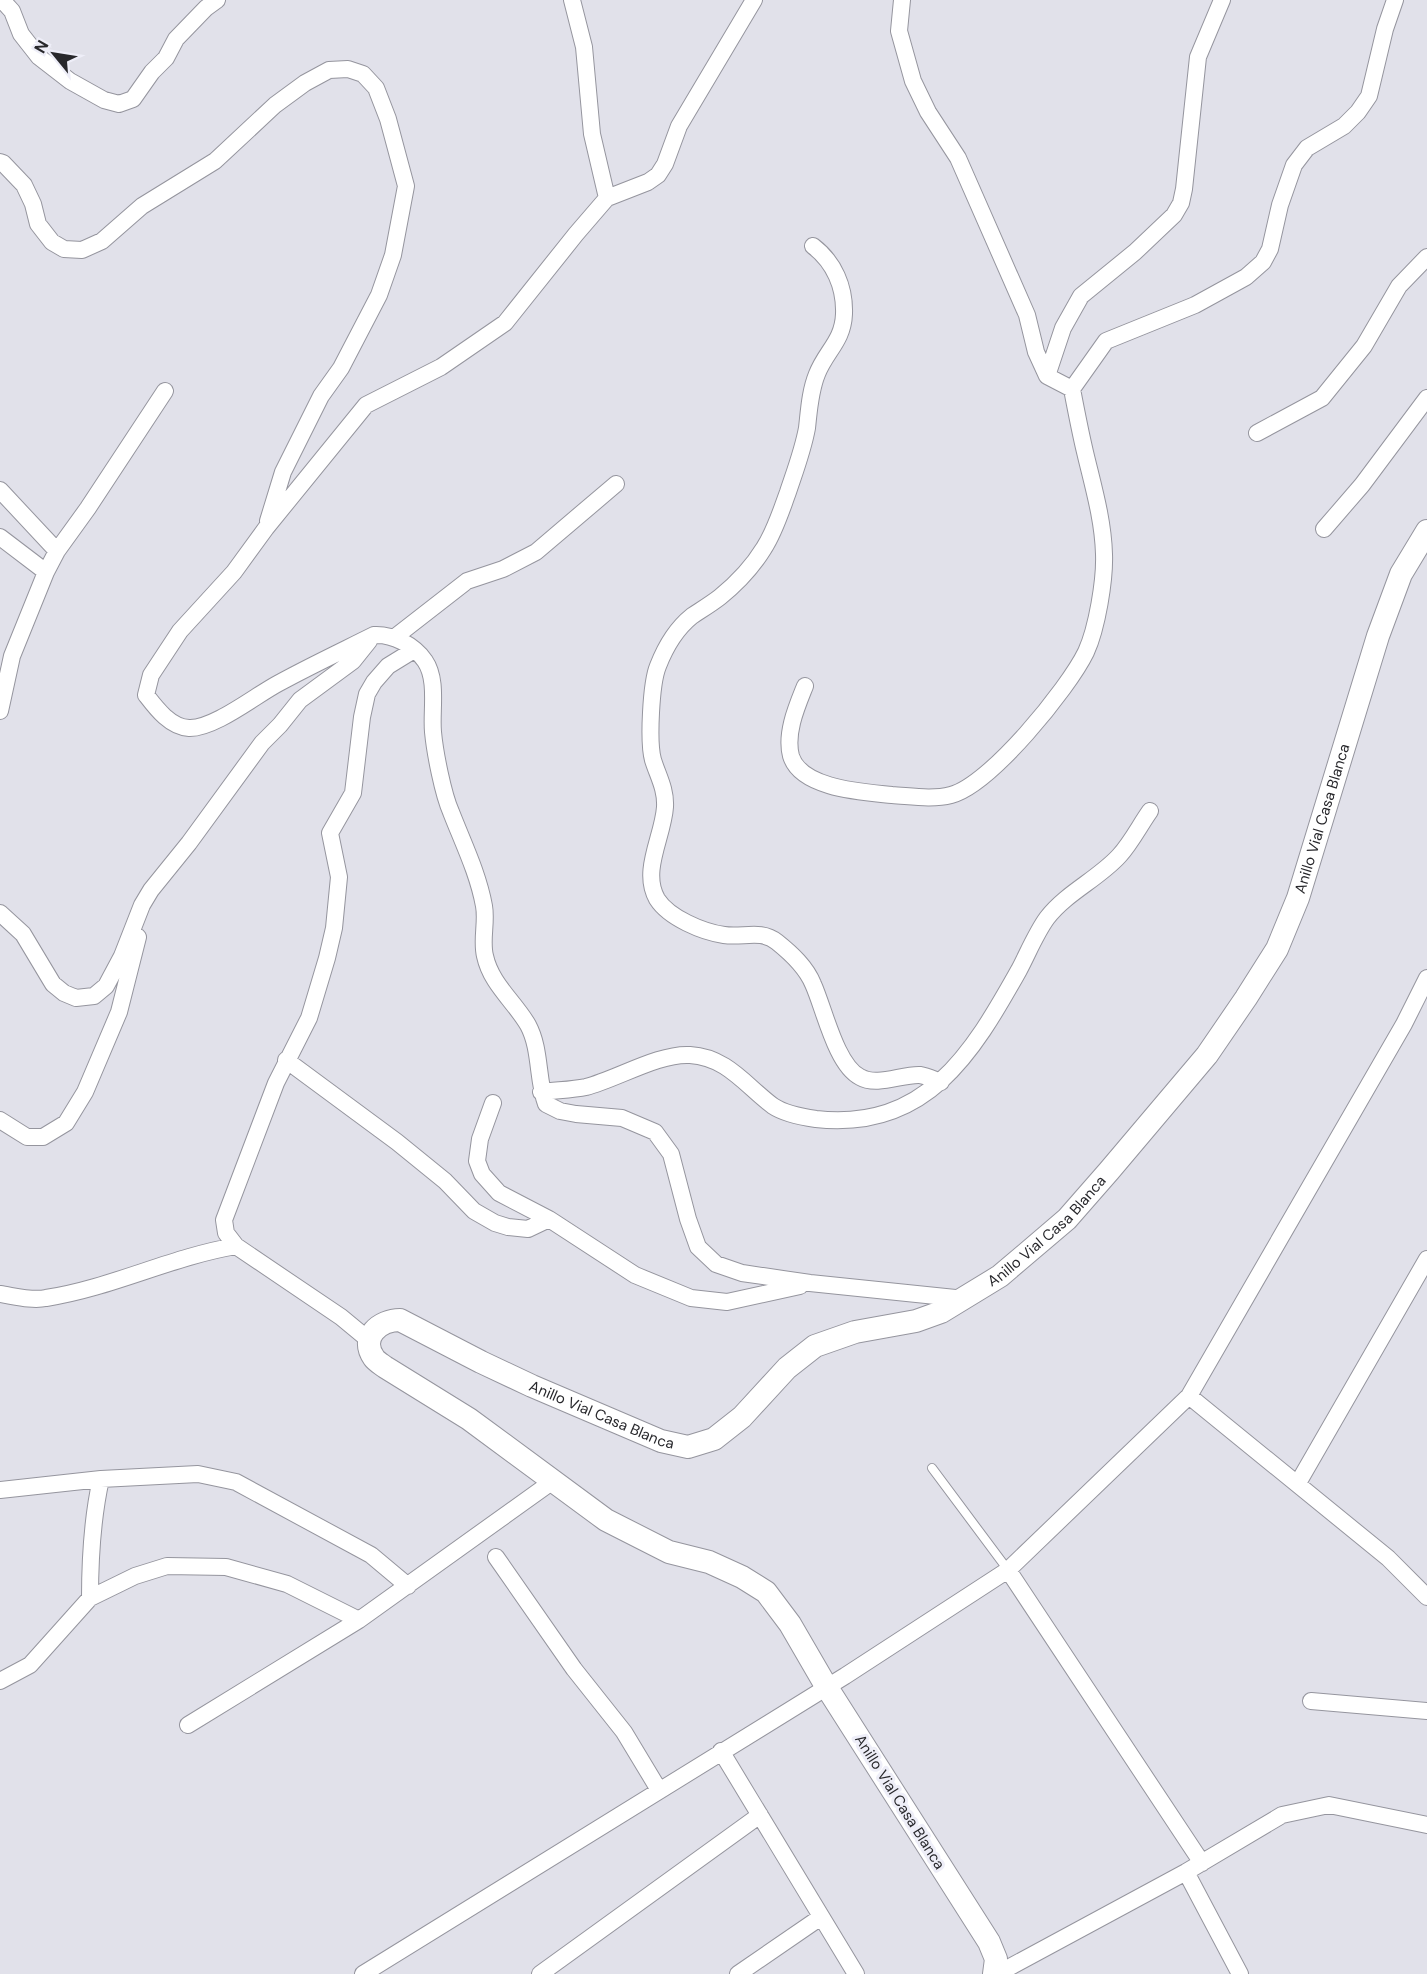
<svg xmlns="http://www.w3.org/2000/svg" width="1427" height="1974" viewBox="0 0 1427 1974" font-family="'DM Sans',sans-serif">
	<rect width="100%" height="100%" fill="#e1e1ea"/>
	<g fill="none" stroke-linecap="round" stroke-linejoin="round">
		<defs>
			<path id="service" d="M932 1468 1008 1570"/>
			<path id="minor" d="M2 0 12 11 21 34 39 57 70 81 104 100 119 104 133 99 152 72 166 58 176 39 206 8 217 0
				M572 0 584 47 592 134 607 198
				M754 0 679 126 665 164 658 175 648 182 607 198 576 234 505 323 441 367 366 405 266 528 234 572 180 631 151 675 146 695C156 708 170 727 189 728 214 729 256 695 279 683 310 666 342 651 374 635 393 634 414 645 425 661 438 680 431 711 433 732 435 753 443 794 451 812 463 843 478 873 484 906 487 922 481 940 485 956 491 984 514 1001 528 1025 541 1049 537 1080 546 1104L560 1111 576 1114 622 1118 655 1132 671 1154 688 1219 698 1247 716 1264 742 1273 810 1283 965 1299
				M0 162 3 163 24 185 33 204 38 224 52 242 64 249 82 250 102 241 142 206 215 161 275 105 305 83 329 70 348 69 363 74 376 88 388 119 406 186 393 255 379 295 341 368 321 396 283 472 268 521
				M813 246C834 262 845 287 844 314 843 341 826 351 817 374 810 391 809 410 807 428 803 450 795 471 788 492 781 511 775 531 764 548 753 566 736 584 720 597 711 604 701 610 692 616 677 628 665 648 658 666 651 683 648 742 653 760 658 776 666 789 665 807 663 837 641 871 657 899 669 918 703 932 724 935 743 938 761 929 777 942 792 954 806 967 813 984 824 1008 836 1065 860 1077 877 1087 902 1074 920 1075 927 1076 935 1080 941 1082
				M1047 376 1063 328 1081 296 1135 252 1174 215 1181 203 1184 189 1198 57 1222 0
				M1072 389 1106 341 1195 305 1246 277 1263 262 1270 249 1280 205 1294 165 1307 148 1344 126 1358 112 1369 96 1385 29 1395 0
				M1257 433 1322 398 1364 346 1399 286 1427 257
				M0 490 57 551
				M1324 529 1362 485 1427 398
				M0 537 46 572
				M395 637 467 581 503 569 536 552 616 484
				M805 686C797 706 785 733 791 756 801 789 864 792 892 795 910 796 932 800 951 795 990 785 1068 689 1086 652 1097 628 1105 580 1104 554 1103 519 1093 486 1085 452 1080 431 1076 410 1072 389L1047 376 1036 352 1027 315 958 158 928 112 913 81 899 31 902 0
				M0 711 12 656 46 572 57 551 88 508 165 391
				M0 913 23 934 53 984 64 993 76 998 94 996 106 986 122 956 142 905 151 890 189 843 262 743 280 725 300 700 353 661 369 641
				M286 1060 397 1142 445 1181 474 1211 495 1223 508 1227 528 1229 549 1219
				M541 1092C556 1090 572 1090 586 1087 617 1079 659 1053 690 1055 727 1057 746 1086 773 1106 785 1114 802 1117 816 1119 926 1131 972 1054 1019 970 1028 953 1036 933 1047 918 1066 893 1098 879 1119 856 1131 843 1140 825 1150 811
				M493 1103 480 1139 477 1161 482 1174 499 1193 549 1219 635 1275 691 1298 727 1302 800 1286
				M0 1120 27 1137H43L66 1123 85 1092 119 1012 138 937
				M236 1246 226 1233 224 1220 276 1083 309 1018 327 958 334 928 339 877 330 833 353 793 362 717 367 694 374 682 388 666 414 650
				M0 1294C14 1296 32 1301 46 1298 111 1288 171 1257 236 1246L341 1317 370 1341
				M1189 1396 1388 1558 1427 1597
				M1298 1483 1427 1259
				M0 1490 101 1479 198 1474 236 1482 371 1555 408 1586
				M496 1557 574 1669 624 1732 659 1790
				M1008 1570 1202 1863
				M90 1598C90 1558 92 1519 101 1479
				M0 1681 30 1665 90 1598 135 1576 167 1566 226 1567 287 1584 359 1620
				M1311 1701 1427 1711
				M188 1725 359 1620 553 1481
				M721 1751 856 1974
				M1186 1872 1240 1974
				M363 1974 845 1676 1008 1570 1189 1396 1404 1024 1427 978
				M540 1974 760 1815
				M738 1974 821 1917
				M997 1974 1186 1872 1282 1815 1329 1805 1427 1825"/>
			<g id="secondary">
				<path id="s1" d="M994 1974 996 1959 989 1942 826 1686 790 1624 766 1592 742 1577 709 1562 669 1552 606 1520 469 1419 385 1367C381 1364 376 1361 374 1358 359 1337 380 1320 400 1320L481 1362 532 1386 661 1441 688 1447 714 1439 742 1417 787 1368 815 1346 855 1332 916 1321 941 1312 1000 1276 1067 1219 1109 1171 1207 1055 1246 998 1277 949 1298 898 1378 636 1401 574 1427 531"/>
			</g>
		</defs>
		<use href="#service" stroke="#95959e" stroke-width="10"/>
		<use href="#minor" stroke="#95959e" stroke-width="18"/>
		<use href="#secondary" stroke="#95959e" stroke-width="24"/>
		<use href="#service" stroke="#fff" stroke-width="8"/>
		<use href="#minor" stroke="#fff" stroke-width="16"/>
		<use href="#secondary" stroke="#fff" stroke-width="22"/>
	</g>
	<g text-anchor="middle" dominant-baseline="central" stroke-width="6" stroke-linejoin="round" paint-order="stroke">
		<g font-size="15" fill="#28282c" stroke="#eeeef8">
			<text stroke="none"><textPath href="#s1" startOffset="2216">Anillo Vial Casa Blanca</textPath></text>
			<text stroke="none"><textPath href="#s1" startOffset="1712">Anillo Vial Casa Blanca</textPath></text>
			<text stroke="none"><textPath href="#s1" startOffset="1190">Anillo Vial Casa Blanca</textPath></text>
			<text transform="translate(900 1802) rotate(58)">Anillo Vial Casa Blanca</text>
		</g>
	</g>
	<g transform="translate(54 54) rotate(300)" stroke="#eeeef8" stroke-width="4.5" paint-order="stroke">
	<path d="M0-4.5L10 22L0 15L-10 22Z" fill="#28282c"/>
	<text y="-9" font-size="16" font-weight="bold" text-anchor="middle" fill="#28282c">N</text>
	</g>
</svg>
